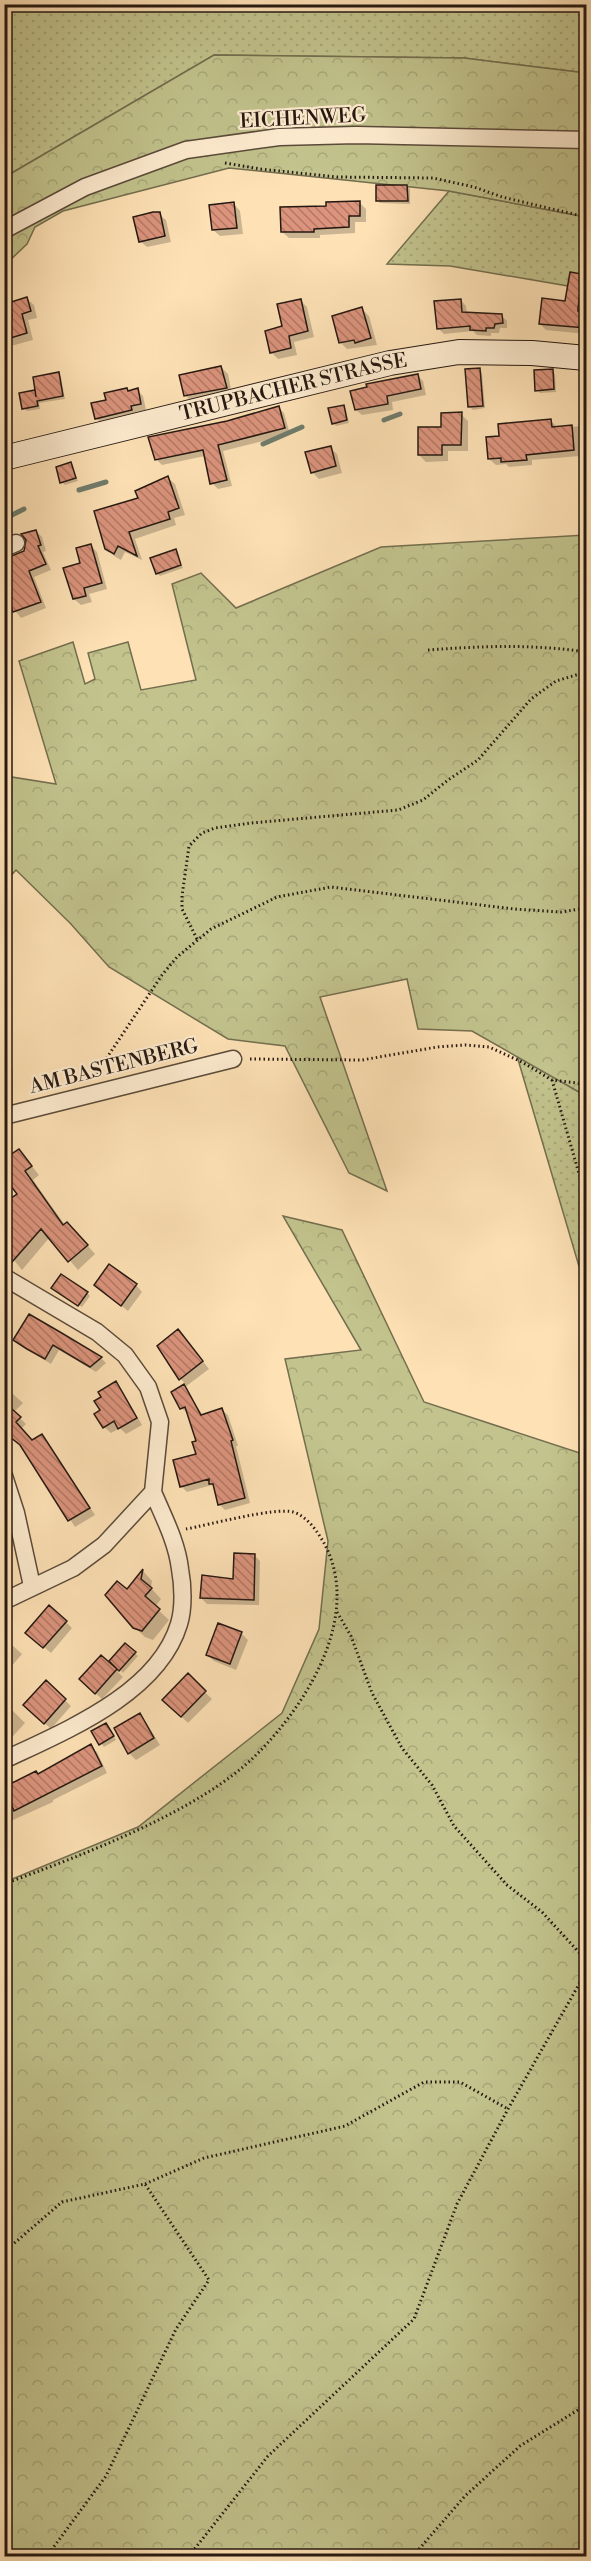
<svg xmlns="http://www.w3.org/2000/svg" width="591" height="2561" viewBox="0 0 591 2561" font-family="'Libre Bodoni',serif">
	<defs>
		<pattern id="grass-dots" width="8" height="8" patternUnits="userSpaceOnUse" patternTransform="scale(1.5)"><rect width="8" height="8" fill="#c2c38d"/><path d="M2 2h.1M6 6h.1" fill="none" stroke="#a7a779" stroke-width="1.8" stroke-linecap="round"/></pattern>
		<pattern id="forest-crowns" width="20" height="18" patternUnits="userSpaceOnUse" patternTransform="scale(1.5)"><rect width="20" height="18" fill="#c2c38d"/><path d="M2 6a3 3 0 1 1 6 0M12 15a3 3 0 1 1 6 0" fill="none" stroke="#a7a779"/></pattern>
		<pattern id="building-back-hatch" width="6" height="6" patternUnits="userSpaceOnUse" patternTransform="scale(1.5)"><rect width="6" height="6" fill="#dc947d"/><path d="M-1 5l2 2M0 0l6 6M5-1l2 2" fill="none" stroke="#b27865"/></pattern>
	</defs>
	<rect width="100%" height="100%" fill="#fee2b6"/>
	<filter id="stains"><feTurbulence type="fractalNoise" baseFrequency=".00333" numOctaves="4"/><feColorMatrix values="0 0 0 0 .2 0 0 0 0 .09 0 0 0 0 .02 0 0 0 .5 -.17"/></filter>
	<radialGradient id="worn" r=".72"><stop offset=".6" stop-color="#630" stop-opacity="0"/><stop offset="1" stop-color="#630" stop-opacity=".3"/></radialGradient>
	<path fill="url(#grass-dots)" stroke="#746e4f" stroke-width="1.5" d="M5 5H586V73L464 58 214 55 5 177Z
		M449 191 586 217V289L450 266 387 264Z
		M517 1056 586 1096V1290Z"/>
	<path fill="url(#forest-crowns)" stroke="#746e4f" stroke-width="1.5" d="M214 55 464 58 586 73V217L449 191 229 168 63 211 35 227 27 244 5 265V177Z
		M586 535V1096L472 1031 418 1029 407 979 320 997 387 1191 349 1173 285 1046 228 1039 109 967 70 923 16 870 5 882V776L56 784 19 661 73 642 85 684 95 679 88 653 128 642 141 690 196 680 172 584 201 573 236 608 381 547Z
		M283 1216 342 1230 424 1402 586 1455V2556H5V1882L138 1827 282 1713 319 1629 328 1541 285 1359 361 1350Z"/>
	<path fill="#0003" d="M407 186 410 189V204L380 203 377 200Z
		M360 203 366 209V222H355V233L320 235V238H289L282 232Z
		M234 204 240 211 243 234 220 236 213 230Z
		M159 214 166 220 171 242 147 247 140 241Z
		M581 275 586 281 584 313 586 314V334L546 330 540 324 567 303Z
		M27 299 34 305 37 318 28 320 33 340 11 346 4 339 14 317Z
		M300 300 307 307 314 337 294 342 297 355 278 359 271 352Z
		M461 300 466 306 467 314 502 316 507 321V328H500L499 333H491V336L477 335 473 331 444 334 438 328Z
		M362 309 369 316 377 345 347 349 341 343Z
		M221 367 228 374 232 394 192 402 185 395Z
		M479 370 482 373 485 408 473 410 470 407Z
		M552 371 555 374 556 392 540 393 537 390Z
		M58 374 61 377 65 399 39 403 40 409 27 411 24 408 34 392Z
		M417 375 423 381 426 395 392 402 393 410 362 415 356 410Z
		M137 390 143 396 146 410 136 412 137 416 102 424 96 418 129 392Z
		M343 407 346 410 349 423 336 426 333 423Z
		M279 408 284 413 290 434 223 451 232 486 218 489 212 483 205 456 162 465 156 459 227 422Z
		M461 414 468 421V451H448V461L426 462 419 455 442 428Z
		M551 421 558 428 582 426V421H586V449H579L580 456 532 460V465L509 467 506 464 496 465 489 459 500 437Z
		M330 448 337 454 342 473 319 479 312 472Z
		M71 464 78 481 65 485 62 482Z
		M168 478 175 484 185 515 174 518 176 525 135 539 142 560 125 552 121 560 114 556 107 548 140 499Z
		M36 531 42 537 46 551 43 552 51 570 34 577 46 608 21 618 13 608 4 611V570L26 552Z
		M90 545 97 552 107 589 89 594 92 602 81 605 74 599 82 564Z
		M175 551 183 568 160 576 157 573Z
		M4 1060 13 1068V1106L4 1105Z
		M19 1150 39 1175 33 1180 65 1225 76 1232 95 1254 78 1270 50 1237 22 1270 4 1248 19 1194 4 1176V1155L8 1159Z
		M136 1285 142 1292 128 1311 103 1292Z
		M56 1290 87 1293 90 1296 82 1307Z
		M29 1316 101 1358 106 1363 96 1372 59 1350 51 1364 21 1346 15 1340Z
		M185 1338 209 1369 185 1387 203 1416 222 1410 228 1415 238 1446H236L250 1503 225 1510 220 1505 216 1489 212 1485 187 1492 181 1486 198 1455V1441L188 1413 181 1408 173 1393 186 1385 167 1362Z
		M116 1383 122 1390 142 1425 126 1434 120 1428 111 1433 104 1427 103 1397Z
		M4 1386 23 1403 14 1412 26 1424 21 1429 33 1442 41 1436 48 1442 95 1515 75 1527 23 1446 4 1431Z
		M254 1555 260 1561 259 1605 207 1604 201 1598 235 1580Z
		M143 1571 152 1581 151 1588 161 1599 155 1607 169 1620 153 1640 145 1637 134 1627 127 1591Z
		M66 1622 72 1628 51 1653 34 1639Z
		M241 1633 248 1640 236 1670 214 1661 207 1655Z
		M4 1638 22 1654 4 1675Z
		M125 1645 138 1656 123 1673 111 1661Z
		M116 1670 123 1677 102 1699 87 1686Z
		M188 1676 212 1699 188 1723 164 1700Z
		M46 1682 71 1706 51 1729 31 1711Z
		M9 1707 25 1723 4 1746V1712Z
		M140 1715 146 1722 160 1745 136 1760 129 1753Z
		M106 1724 116 1740 104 1747 93 1732Z
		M90 1746 97 1752 107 1773 53 1800V1802L4 1824V1784L12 1780 16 1783 39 1776Z"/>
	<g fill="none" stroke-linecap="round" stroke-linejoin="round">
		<path stroke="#6f7c6d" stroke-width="5" d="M384 420 400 414
			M263 444 302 427
			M79 490 106 482
			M4 519 24 509"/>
	</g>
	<path fill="url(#building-back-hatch)" stroke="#251811" stroke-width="1.5" d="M376 185H407L408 201H376Z
		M360 201V216H349V227L314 229V232H281L280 207 326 206V202Z
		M234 202 237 228 212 230 209 205Z
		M153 212H160L165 236 139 242 133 217Z
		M570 272 582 274 578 309V311L586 312V328L539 324 542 298 565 301Z
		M27 297 31 311 22 314 27 333 4 340V318L12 316 8 303Z
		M301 299 308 331 289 336 291 348 270 353 265 331 282 326 277 304Z
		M461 299 462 312 502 314 503 323 495 324 494 328H486V331L470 330V326L437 329 434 301Z
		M362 307 371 338 355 343 354 340 339 343 332 316Z
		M221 366 227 388 184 396 179 375Z
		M480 368 483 406 468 407 465 369Z
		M553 369 554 389 535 391 534 370Z
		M59 372 63 396 37 401 38 406 22 409 19 393 35 390 36 397 33 377Z
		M418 374 421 389 387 396 388 404 355 410 350 391 367 387 366 384Z
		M127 388 128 391 138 388 141 404 131 406 132 410 95 419 91 403 106 400 104 393Z
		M344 405 347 420 332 424 328 408Z
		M279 406 285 428 218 445 227 480 210 484 203 450 155 460 148 437 227 421Z
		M462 412 461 445H442V455H418V427H441V413Z
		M551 419 552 427 572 425 574 450 526 455 527 460 501 462V458L488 459 486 437 499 436 498 424Z
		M331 446 336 466 311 473 305 452Z
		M71 462 76 478 60 483 56 467Z
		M168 476 179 508 168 512 170 519 129 532 137 556 118 546 114 554 105 549 94 511 138 498 135 491Z
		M36 530 41 545 38 546 46 564 29 571 41 602 13 612 4 590V559L24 551 26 540 21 534Z
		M91 544 102 583 84 588 86 596 73 599 63 568 80 563 76 548Z
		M176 549 181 565 156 574 150 558Z
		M19 1149 32 1166 25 1171 63 1225 67 1222 88 1245 68 1262 41 1229 12 1262 4 1251V1203L17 1194 4 1177V1159Z
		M109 1264 137 1284 121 1306 94 1285Z
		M61 1274 88 1292 78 1306 51 1288Z
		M29 1314 60 1332 102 1357 90 1367 53 1345 45 1359 27 1349 13 1340Z
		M178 1329 203 1361 179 1380 157 1346Z
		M116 1381 137 1418 118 1429 114 1421 103 1428 94 1414 100 1410 94 1401 101 1397 98 1392Z
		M184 1384 201 1415 222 1408 233 1440 231 1441 245 1498 218 1505 213 1484H209V1479L180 1487 173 1460 196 1454 192 1442 196 1441 185 1407 180 1409 171 1392Z
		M4 1402 21 1417 16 1422 32 1440 42 1434 90 1508 68 1521 20 1445 6 1434 4 1436Z
		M234 1553 255 1554 254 1600 200 1598 202 1575 233 1579Z
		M143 1569 141 1579 152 1588 145 1596 160 1609 142 1631 133 1628 105 1595 117 1581 127 1589Z
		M49 1605 67 1621 43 1648 25 1633Z
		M218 1623 242 1632 230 1664 206 1655Z
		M125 1643 136 1652 119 1671 109 1661Z
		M101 1655 117 1669 95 1694 79 1679Z
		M188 1673 206 1691 181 1717 162 1700Z
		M46 1680 66 1699 44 1724 23 1705Z
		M140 1713 154 1738 128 1754 114 1728Z
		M106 1723 114 1736 99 1745 91 1731Z
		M91 1744 102 1766 14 1811 4 1787 36 1771 38 1774Z"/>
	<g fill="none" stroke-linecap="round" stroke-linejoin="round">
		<defs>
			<path id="street" d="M4 230 85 187 186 150 279 137 356 135 586 140
				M4 548 16 543
				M4 1116 233 1059
				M4 1277 97 1332 125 1355 148 1387 160 1422 153 1492 104 1545 73 1568 4 1601
				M4 1476 16 1513 32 1586
				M4 1760C65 1731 158 1694 179 1624 184 1608 183 1585 180 1569 177 1542 163 1516 153 1492"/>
			<g id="secondary">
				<path id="s1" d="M4 458 390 363 459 352 532 353 586 358"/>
			</g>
		</defs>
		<use href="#street" stroke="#5b4a3a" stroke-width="19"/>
		<use href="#secondary" stroke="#251811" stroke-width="26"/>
		<path stroke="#251811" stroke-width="3" stroke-dasharray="1.5 3" stroke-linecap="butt" d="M225 163 260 169 337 177 433 178 474 187 502 197 586 217
			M428 650C482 646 533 644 586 652
			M197 939 182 909V896L189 846 202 833 215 828 251 823 398 810 423 800 448 780 478 760 531 699 556 681 586 672
			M250 1059 362 1060 437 1047 465 1045 489 1047 522 1062 552 1080 586 1084
			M94 1077 162 975 177 957 211 929 277 897 331 887 514 909 561 912 586 908
			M552 1080 586 1198
			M337 1612 351 1636 372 1693 402 1748 432 1785 454 1826 507 1885 542 1912 586 1960
			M4 1884C80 1856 201 1811 257 1754 307 1704 363 1615 324 1543 317 1531 307 1516 293 1512 275 1507 208 1525 186 1529
			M145 2184 204 2158 345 2126 424 2082H460L508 2109
			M4 2252 62 2202 145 2184 209 2280 176 2329 106 2476 47 2556
			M189 2556 268 2456 414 2319 457 2204 508 2109 586 1972
			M413 2556 465 2496 520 2446 586 2405"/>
		<use href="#street" stroke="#feecd0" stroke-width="16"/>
		<use href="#secondary" stroke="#feecd0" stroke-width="24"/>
	</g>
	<g text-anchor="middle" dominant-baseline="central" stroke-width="4.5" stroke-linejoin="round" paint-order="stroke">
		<g font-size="20" fill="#251811" stroke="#feecd0">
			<text transform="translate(303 119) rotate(-3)">EICHENWEG</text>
			<text stroke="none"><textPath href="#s1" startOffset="298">TRUPBACHER STRASSE</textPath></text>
			<text transform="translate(114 1067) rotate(-14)">AM BASTENBERG</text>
		</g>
	</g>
	<rect width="591" height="2561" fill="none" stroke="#fee2b6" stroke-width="24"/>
	<rect x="6" y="6" width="579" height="2549" fill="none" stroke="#251811" stroke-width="3"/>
	<rect x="12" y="12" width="567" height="2537" fill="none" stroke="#251811" stroke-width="1.5"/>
	<rect width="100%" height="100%" filter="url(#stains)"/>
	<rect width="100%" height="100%" fill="url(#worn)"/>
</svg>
